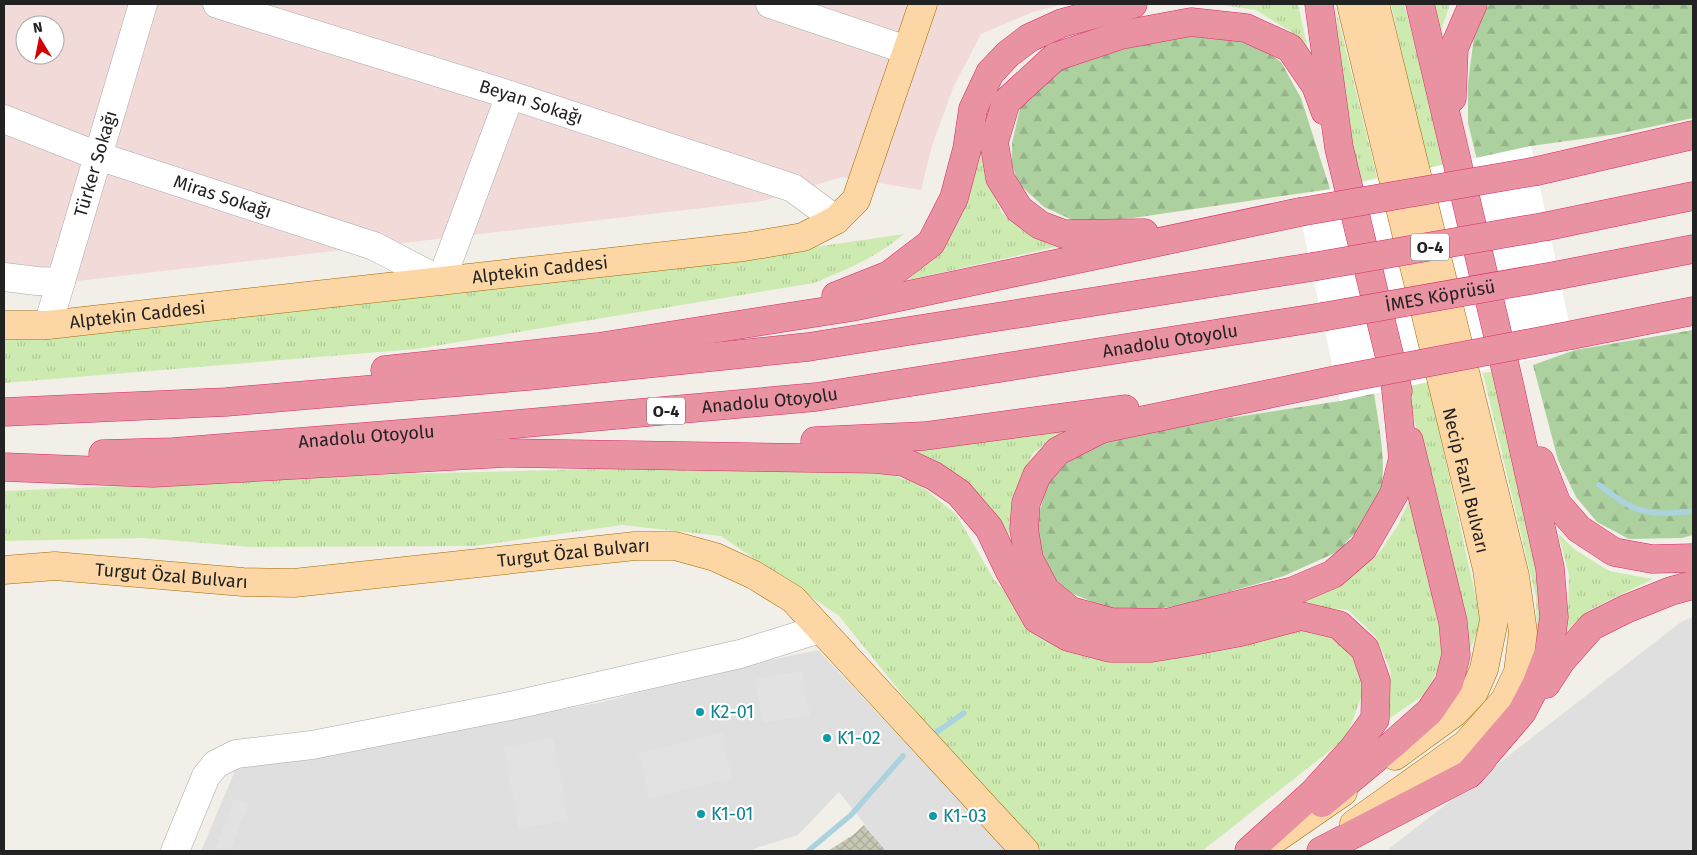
<svg xmlns="http://www.w3.org/2000/svg" width="1697" height="855" viewBox="0 0 1697 855" font-family="'Fira Sans',sans-serif">
	<defs>
		<pattern id="construction-cross-hatch" width="8" height="8" patternUnits="userSpaceOnUse" patternTransform="scale(1.25)"><rect width="8" height="8" fill="#c7c7b4"/><path d="M0 0l8 8M0 8l8-8" fill="none" stroke="#abab9a"/></pattern>
		<pattern id="grass-tufts" width="24" height="20" patternUnits="userSpaceOnUse" patternTransform="scale(1.25)"><rect width="24" height="20" fill="#cdebb0"/><path d="M3 7l-1-3M5 7V3M7 7l1-3M15 17l-1-3M17 17v-4M19 17l1-3" fill="none" stroke="#b0c997"/></pattern>
		<pattern id="forest-firs" width="22" height="20" patternUnits="userSpaceOnUse" patternTransform="scale(1.25)"><rect width="22" height="20" fill="#add19e"/><path d="M5 1l3.5 6h-7zM16 11l3.5 6h-7z" fill="#95b388"/></pattern>
	</defs>
	<rect width="100%" height="100%" fill="#f2efe9"/>
	<path fill="#e0dfdf" d="M1693 617V851H1386L1681 622Z
		M818 650 1007 851H886L839 792 798 835 747 851H201L237 766 599 703 727 669Z"/>
	<path fill="#f2dad9" fill-rule="evenodd" d="M4 4H1064L1033 12 981 34 953 88 932 146 921 190 842 177 763 201 69 282 4 284ZM25 25H55V55H25Z"/>
	<path fill="url(#construction-cross-hatch)" d="M864 825 886 851H828L853 835Z"/>
	<path fill="url(#grass-tufts)" d="M1188 4H1298L1308 50 1290 31 1256 10 1222 5Z
		M1391 4H1404L1447 164 1428 168Z
		M1429 4H1450L1439 36Z
		M1336 10 1377 178 1360 182 1344 105Z
		M980 147 987 180 1002 213 1025 232 1064 245 909 280 945 242 971 188Z
		M904 234C875 258 848 269 814 283L416 349 4 383V334L659 270Z
		M1498 371 1546 592 1545 633 1537 632 1536 597 1483 373Z
		M1428 381 1481 621 1469 652 1452 558 1405 386Z
		M1066 430 1033 453 1018 490 1007 544 892 451Z
		M643 468H871L919 484 956 514 993 578 1049 641 1092 655 1161 661 1273 633 1307 627 1331 636 1353 653 1368 679 1346 738 1202 851H1042L981 792 839 616 721 536 622 525 474 546 251 547 143 538 4 541V491L399 474Z
		M1413 491 1443 624V661L1424 695 1384 722 1391 672 1376 637 1348 610 1296 606 1339 586 1379 553 1398 525Z
		M1558 533 1574 549 1609 571 1653 579 1588 611 1564 634 1568 609 1569 575Z"/>
	<path fill="url(#forest-firs)" d="M1490 4H1693V118L1617 134 1531 146 1477 160 1468 123V83L1476 21Z
		M1188 34 1231 36 1260 47 1281 62 1301 98 1330 189 1133 218 1077 222 1044 207 1019 184 1012 165V143L1022 100 1062 69 1124 49Z
		M1693 330V535L1682 538 1629 539 1597 522 1576 497 1558 460 1533 365 1575 350Z
		M1374 393C1379 429 1390 472 1376 509 1373 517 1352 536 1345 543L1348 547 1284 576 1183 605 1148 610 1114 611 1071 593 1058 583 1048 566 1038 543V519L1048 480 1082 449 1138 432 1340 401Z"/>
	<path fill="#e2e2e2" d="M802 671 810 715 763 723 755 679Z
		M722 733 732 779 649 798 638 753Z
		M553 738 569 820 519 829 503 747Z
		M234 798 248 803 231 851H215Z"/>
	<path fill="#fff" d="M1531 146 1575 350 1340 401 1296 197Z"/>
	<g fill="none" stroke-linecap="round" stroke-linejoin="round">
		<path stroke="#aad3df" stroke-width="5.5" d="M1599 485C1609 492 1619 500 1630 506 1648 515 1674 514 1693 511
			M931 736 964 713
			M808 851 851 815 903 756"/>
		<defs>
			<g id="minor">
				<path id="s1" d="M217 4 510 95 793 188 836 220"/>
				<path d="M770 4 907 50"/>
				<path id="s2" d="M4 119 98 156 374 246 441 281 510 95"/>
				<path d="M4 277 37 281 61 282"/>
				<path id="s3" d="M48 325 143 4"/>
				<path d="M175 851 206 776 216 764 236 754 312 745 515 705 740 654 820 629"/>
			</g>
			<g id="major">
				<path id="s4" d="M1351 4 1487 569 1494 620 1484 669 1474 692 1454 713 1395 756"/>
				<path id="s5" d="M4 325H48L744 247 803 237 836 220 856 200 923 4"/>
				<path id="s6" d="M4 570 55 566 243 582 294 583 635 546H675L715 557 754 575 793 599 1025 851"/>
				<path d="M1354 824 1466 744 1505 700 1518 672 1523 632 1515 576 1375 4"/>
				<path d="M1272 841 1343 792"/>
			</g>
			<g id="highway">
				<path d="M1319 4 1339 148 1398 391"/>
				<path d="M1420 4 1509 383 1550 568 1554 617 1549 652 1536 685 1522 712 1469 774"/>
				<path d="M1452 98 1454 48 1473 4"/>
				<path d="M1537 171 1693 135"/>
				<path d="M1548 226 1693 196"/>
				<path d="M1144 233 1064 234 1040 225 1019 209 1000 178 994 142 1006 102 1055 57 1121 35 1191 22 1246 28 1290 48 1316 86 1325 111"/>
				<path d="M1559 275 1693 249"/>
				<path d="M836 296 889 275 931 243 954 198 967 149 973 109 990 73 1008 54 1029 38 1062 23 1133 4"/>
				<path d="M1572 335 1693 311"/>
				<path d="M385 370 598 347 852 307 1300 212"/>
				<path d="M1336 380 1101 429 1058 451 1037 475 1026 503 1024 529 1029 559 1046 591 1071 611 1111 622 1166 623 1293 591 1333 574 1363 548 1394 494 1403 458 1395 381"/>
				<path d="M4 412 226 402 529 376 808 347 1312 267"/>
				<path d="M815 441 925 436 1125 409"/>
				<path id="s7" d="M103 454 173 452 450 430 816 397 1322 317"/>
				<path d="M1540 461 1557 504 1579 529 1614 552 1652 559 1693 558"/>
				<path d="M4 467 153 473 505 453 876 459 904 462 934 476 959 493 989 528 1009 570 1037 619 1068 637 1110 648H1151L1188 642 1241 632 1301 616 1339 625 1365 649 1376 681 1375 719 1353 749 1313 793 1249 851"/>
				<path d="M1546 684 1561 661 1592 626 1626 609 1671 591 1693 585"/>
				<path d="M1322 803 1393 744 1430 711 1449 683 1456 655 1453 622 1409 441"/>
				<path d="M1321 851 1469 774 1482 760"/>
			</g>
		</defs>
		<use href="#minor" stroke="#a9a9a9" stroke-width="29"/>
		<use href="#major" stroke="#a06b00" stroke-width="29"/>
		<use href="#highway" stroke="#dc2a67" stroke-width="29"/>
		<use href="#minor" stroke="#fff" stroke-width="28"/>
		<use href="#major" stroke="#fcd6a4" stroke-width="28"/>
		<use href="#highway" stroke="#e892a2" stroke-width="28"/>
		<defs>
			<g id="highway-bridge">
				<path d="M1300 212 1537 171"/>
				<path d="M1312 267 1548 226"/>
				<path id="s8" d="M1322 317 1559 275"/>
				<path d="M1336 380 1572 335"/>
			</g>
		</defs>
		<use href="#highway-bridge" stroke="#dc2a67" stroke-width="29" stroke-linecap="butt"/>
		<use href="#highway-bridge" stroke="#e892a2" stroke-width="28"/>
	</g>
	<g fill="#0f9aa8" stroke="#fff" stroke-width="2">
		<circle cx="700" cy="712" r="5"/>
		<circle cx="827" cy="738" r="5"/>
		<circle cx="701" cy="814" r="5"/>
		<circle cx="933" cy="816" r="5"/>
	</g>
	<g text-anchor="middle" dominant-baseline="central" stroke-width="4.5" stroke-linejoin="round" paint-order="stroke">
		<g fill="#fff" stroke="#646464" stroke-width="1">
			<rect x="1411" y="233.5" width="38" height="27" rx="4"/>
			<rect x="647" y="397.5" width="38" height="27" rx="4"/>
		</g>
		<g font-size="16" font-weight="bold" fill="#222">
			<text x="1430" y="247">O-4</text>
			<text x="666" y="411">O-4</text>
		</g>
		<g font-size="18" fill="#222" stroke="#fff">
			<text stroke="none"><textPath href="#s1" startOffset="329">Beyan Sokağı</textPath></text>
			<text stroke="none"><textPath href="#s3" startOffset="168">Türker Sokağı</textPath></text>
			<text stroke="none"><textPath href="#s2" startOffset="232">Miras Sokağı</textPath></text>
			<text stroke="none"><textPath href="#s5" startOffset="539">Alptekin Caddesi</textPath></text>
			<text stroke="none"><textPath href="#s8" startOffset="120">İMES Köprüsü</textPath></text>
			<text stroke="none"><textPath href="#s5" startOffset="134">Alptekin Caddesi</textPath></text>
			<text stroke="none"><textPath href="#s7" startOffset="1074">Anadolu Otoyolu</textPath></text>
			<text stroke="none"><textPath href="#s7" startOffset="669">Anadolu Otoyolu</textPath></text>
			<text stroke="none"><textPath href="#s7" startOffset="264">Anadolu Otoyolu</textPath></text>
			<text stroke="none"><textPath href="#s4" startOffset="490">Necip Fazıl Bulvarı</textPath></text>
			<text stroke="none"><textPath href="#s6" startOffset="572">Turgut Özal Bulvarı</textPath></text>
			<text stroke="none"><textPath href="#s6" startOffset="168">Turgut Özal Bulvarı</textPath></text>
		</g>
		<g font-size="18" fill="#0d838f" stroke="#fff" text-anchor="start">
			<text x="710" y="712">K2-01</text>
			<text x="837" y="738">K1-02</text>
			<text x="711" y="814">K1-01</text>
			<text x="943" y="816">K1-03</text>
		</g>
	</g>
	<rect width="1697" height="855" fill="none" stroke="#222222" stroke-width="10"/>
	<g transform="translate(40 40) rotate(350)"><circle r="24" fill="#ffffff" stroke="#a7a7a7"/>
	<path d="M0-4L9 19L0 12L-9 19Z" fill="#d40000"/>
	<text y="-8" font-size="14" font-weight="bold" text-anchor="middle" fill="#222222">N</text>
	</g>
</svg>
